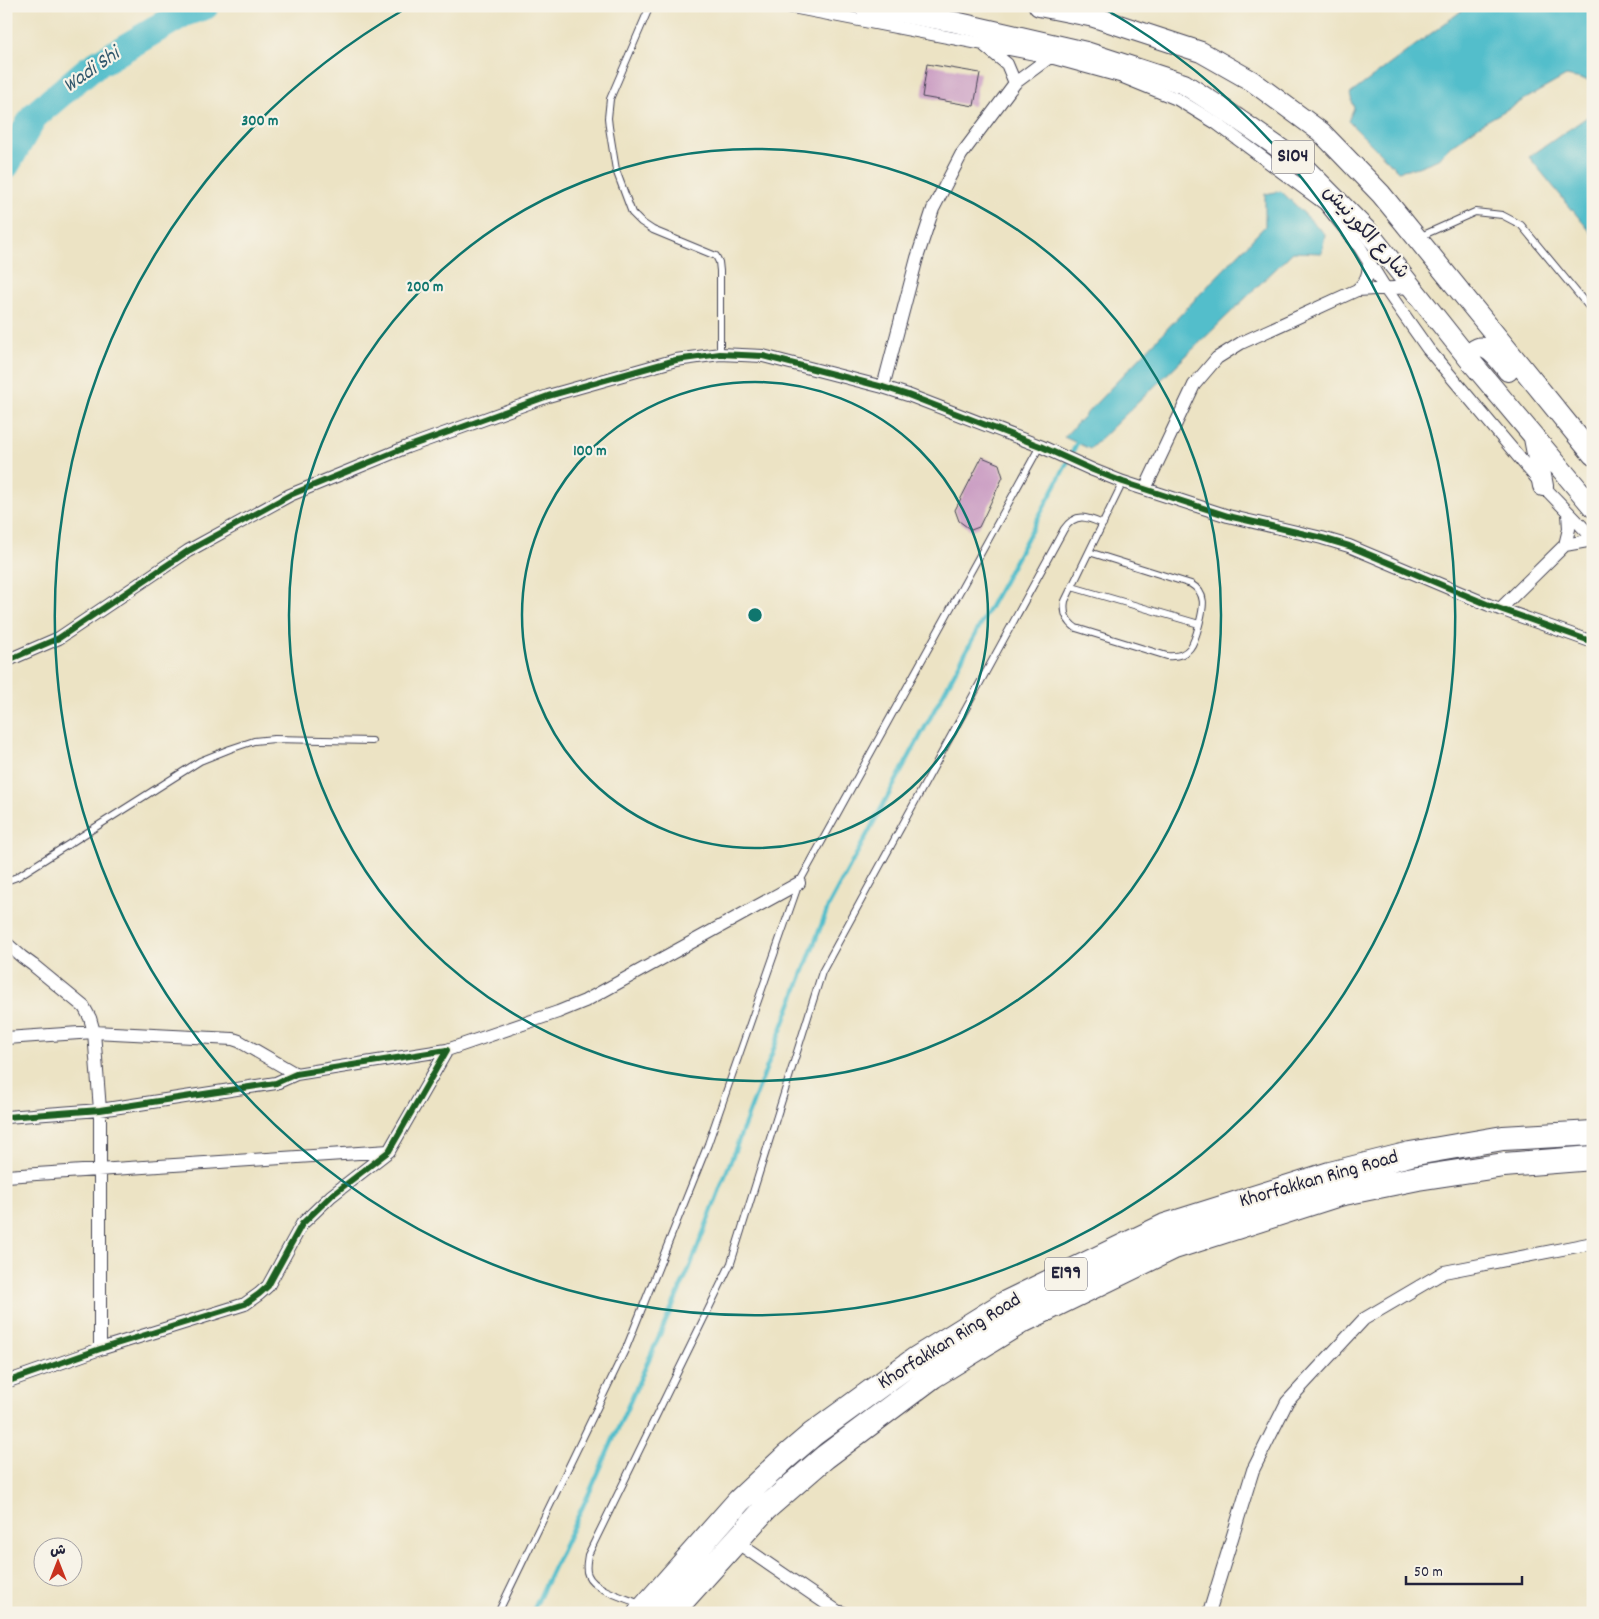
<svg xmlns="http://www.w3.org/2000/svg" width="1599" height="1619" viewBox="0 0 1599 1619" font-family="Dekko,'Playpen Sans Arabic',sans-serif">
	<rect width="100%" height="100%" fill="#f7f3e8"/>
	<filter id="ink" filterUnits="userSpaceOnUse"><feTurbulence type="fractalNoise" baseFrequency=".02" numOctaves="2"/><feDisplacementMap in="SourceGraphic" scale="10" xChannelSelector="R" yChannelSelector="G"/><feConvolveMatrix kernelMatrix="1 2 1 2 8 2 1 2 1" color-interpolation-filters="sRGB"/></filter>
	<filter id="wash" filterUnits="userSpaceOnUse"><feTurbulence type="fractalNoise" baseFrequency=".0096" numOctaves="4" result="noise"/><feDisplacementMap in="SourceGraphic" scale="20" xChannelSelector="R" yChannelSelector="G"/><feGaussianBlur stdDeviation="1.12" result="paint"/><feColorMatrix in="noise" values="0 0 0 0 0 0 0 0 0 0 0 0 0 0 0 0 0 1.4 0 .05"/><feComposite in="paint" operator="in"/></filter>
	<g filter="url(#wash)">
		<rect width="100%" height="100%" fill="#ece3c4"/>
		<path fill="#52becb" stroke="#3a7083" d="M1468 6H1593V77L1587 80 1566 76 1483 123 1452 145 1436 160 1418 167 1398 171 1348 121 1354 108 1350 94Z
			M1593 113V235L1529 157Z
			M1281 191 1325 234 1322 253 1293 252 1090 449 1064 437 1265 226V194Z"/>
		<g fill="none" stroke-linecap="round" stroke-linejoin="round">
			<path stroke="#52becb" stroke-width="4.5" d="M532 1613 591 1489 690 1267 829 905 1050 496 1077 443 1081 439"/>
			<path stroke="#52becb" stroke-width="28" d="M6 165 34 116 89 69 184 13 205 6"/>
		</g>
		<g id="blocks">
			<path fill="#cca0c4" d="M927 64 980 73 974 106 922 97Z
				M982 457 999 464 1003 477 979 527 971 530 959 521 955 510Z"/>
		</g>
	</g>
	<g filter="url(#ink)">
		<use href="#blocks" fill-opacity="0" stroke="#403f50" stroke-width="1"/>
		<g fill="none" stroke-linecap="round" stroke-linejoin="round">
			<defs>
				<path id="lane" d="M650 6 610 99 608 118 609 127 616 170 632 213 641 222 653 230 716 256 719 262 720 271V354
					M1419 237 1475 212 1502 215 1521 225 1593 312
					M1089 552 1191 584C1208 594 1203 609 1199 625 1194 644 1190 658 1167 656L1076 628C1066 621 1063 613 1065 601L1123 482
					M1072 587 1199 624
					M6 881 17 877 200 761 230 749 254 741 274 739 372 741
					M640 1604C626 1598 594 1590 588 1575 585 1569 587 1562 588 1555L731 1263 822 972 1064 529C1076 512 1087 517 1103 524
					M498 1613 627 1346 708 1144 799 883 1040 446"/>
				<path id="street" d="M787 6 1050 57 1123 77 1177 99 1216 123 1325 204 1359 246 1385 288 1428 349 1543 486 1593 538
					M985 46 1007 64 1015 83 1050 57
					M1357 290 1413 287
					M883 387 917 258 933 209 961 155 1015 83
					M1145 489 1194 385 1217 358 1241 343 1357 290C1367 281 1369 274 1369 260
					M1565 545 1593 540
					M1500 609 1565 545 1569 529 1568 513
					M6 661 59 638 188 551 290 495 407 447 548 396 676 360 720 354 763 356 883 387 908 395 1040 446 1093 470 1123 482 1228 516 1322 538 1349 546 1489 605 1593 642
					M6 943 22 957 33 965 84 1007 90 1018 94 1032 100 1110V1349
					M6 1038 94 1032 233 1039 239 1041 296 1074
					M447 1050 558 1012 585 1001 799 883
					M6 1117 100 1110 276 1083 296 1074 447 1050 389 1151 331 1196 302 1224 268 1286 259 1294 245 1304 100 1349 6 1382
					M6 1176 389 1151
					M735 1541 837 1611 844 1613
					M1209 1613 1253 1470 1287 1402 1364 1319 1444 1272 1593 1243"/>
				<path id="primary" d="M864 6 955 22 1086 52 1184 84 1226 111 1298 161 1368 232 1468 358 1593 507
					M1039 6 1094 17 1201 52 1252 81 1321 132 1381 194 1593 455
					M1468 358C1482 333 1498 359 1508 371
					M1534 438 1543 486"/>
				<path id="highway" d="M640 1613 739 1501 786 1457 813 1434 916 1359 1006 1303 1165 1226 1330 1174 1410 1154 1503 1138 1593 1133
					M671 1613 765 1509 825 1457 933 1376 1022 1321 1174 1247 1339 1194 1418 1178 1504 1165 1593 1158"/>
			</defs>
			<use href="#lane" stroke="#403f50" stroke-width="8"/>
			<use href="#street" stroke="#403f50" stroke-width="14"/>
			<use href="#primary" stroke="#403f50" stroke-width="22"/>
			<use href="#highway" stroke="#403f50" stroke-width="26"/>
			<use href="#lane" stroke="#fff" stroke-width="6"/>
			<use href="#street" stroke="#fff" stroke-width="12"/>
			<use href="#primary" stroke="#fff" stroke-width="20"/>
			<use href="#highway" stroke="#fff" stroke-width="24"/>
			<defs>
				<path id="cycleway" d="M6 661 59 638 188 551 290 495 407 447 548 396 676 360 720 354 763 356 883 387 908 395 1040 446 1093 470 1123 482 1228 516 1322 538 1349 546 1489 605 1593 642
					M6 1117 100 1110 276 1083 296 1074 447 1050 389 1151 331 1196 302 1224 268 1286 259 1294 245 1304 100 1349 6 1382"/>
			</defs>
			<use href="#cycleway" stroke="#f7f3e8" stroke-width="9"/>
			<use href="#cycleway" stroke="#1b5e20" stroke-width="6"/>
		</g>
	</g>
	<g fill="none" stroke="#0f766e" stroke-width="2.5">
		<circle cx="755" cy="615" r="233"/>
		<circle cx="755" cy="615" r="466"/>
		<path d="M1105 9A700 700 0 1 1 405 9"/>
	</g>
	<g text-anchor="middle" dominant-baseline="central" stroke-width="4.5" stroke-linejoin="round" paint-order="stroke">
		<g fill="#f7f3e8" stroke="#62616f" stroke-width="1">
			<rect x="1272" y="140.5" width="42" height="33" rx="4"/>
			<rect x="1045" y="1257.5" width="42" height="33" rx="4"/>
		</g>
		<g font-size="19" font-weight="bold" fill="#22223b">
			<text x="1293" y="157">S104</text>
			<text x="1066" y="1274">E199</text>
		</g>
		<g font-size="20" fill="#22223b" stroke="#f7f3e8">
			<text transform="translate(1365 233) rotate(48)">شارع الكورنيش</text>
			<text transform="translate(1319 1180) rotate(-16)">Khorfakkan Ring Road</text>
			<text transform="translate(950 1342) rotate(-32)">Khorfakkan Ring Road</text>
		</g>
		<g font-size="21" font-style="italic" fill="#33596d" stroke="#f7f3e8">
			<text transform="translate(92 71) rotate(-35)">Wadi Shi</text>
		</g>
	</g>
	<circle cx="755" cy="615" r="8" fill="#0f766e" stroke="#f7f3e8" stroke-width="2.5"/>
	<g font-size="15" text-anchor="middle" font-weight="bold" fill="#0f766e" stroke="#f7f3e8" stroke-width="4.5" stroke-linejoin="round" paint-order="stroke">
		<text x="260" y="125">300 m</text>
		<text x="425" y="291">200 m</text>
		<text x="590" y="455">100 m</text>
	</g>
	<rect width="1599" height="1619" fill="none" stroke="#f7f3e8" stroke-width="25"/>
	<g transform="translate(58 1562)"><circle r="24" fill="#f7f3e8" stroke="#a29fa3"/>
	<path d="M0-4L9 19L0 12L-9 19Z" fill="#c8321e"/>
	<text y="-8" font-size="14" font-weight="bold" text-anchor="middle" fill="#22223b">ش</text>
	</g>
	<path d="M1406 1576v8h116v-8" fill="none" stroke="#22223b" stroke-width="2.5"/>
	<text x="1414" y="1576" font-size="15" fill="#22223b" stroke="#f7f3e8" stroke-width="4" paint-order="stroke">50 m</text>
</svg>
